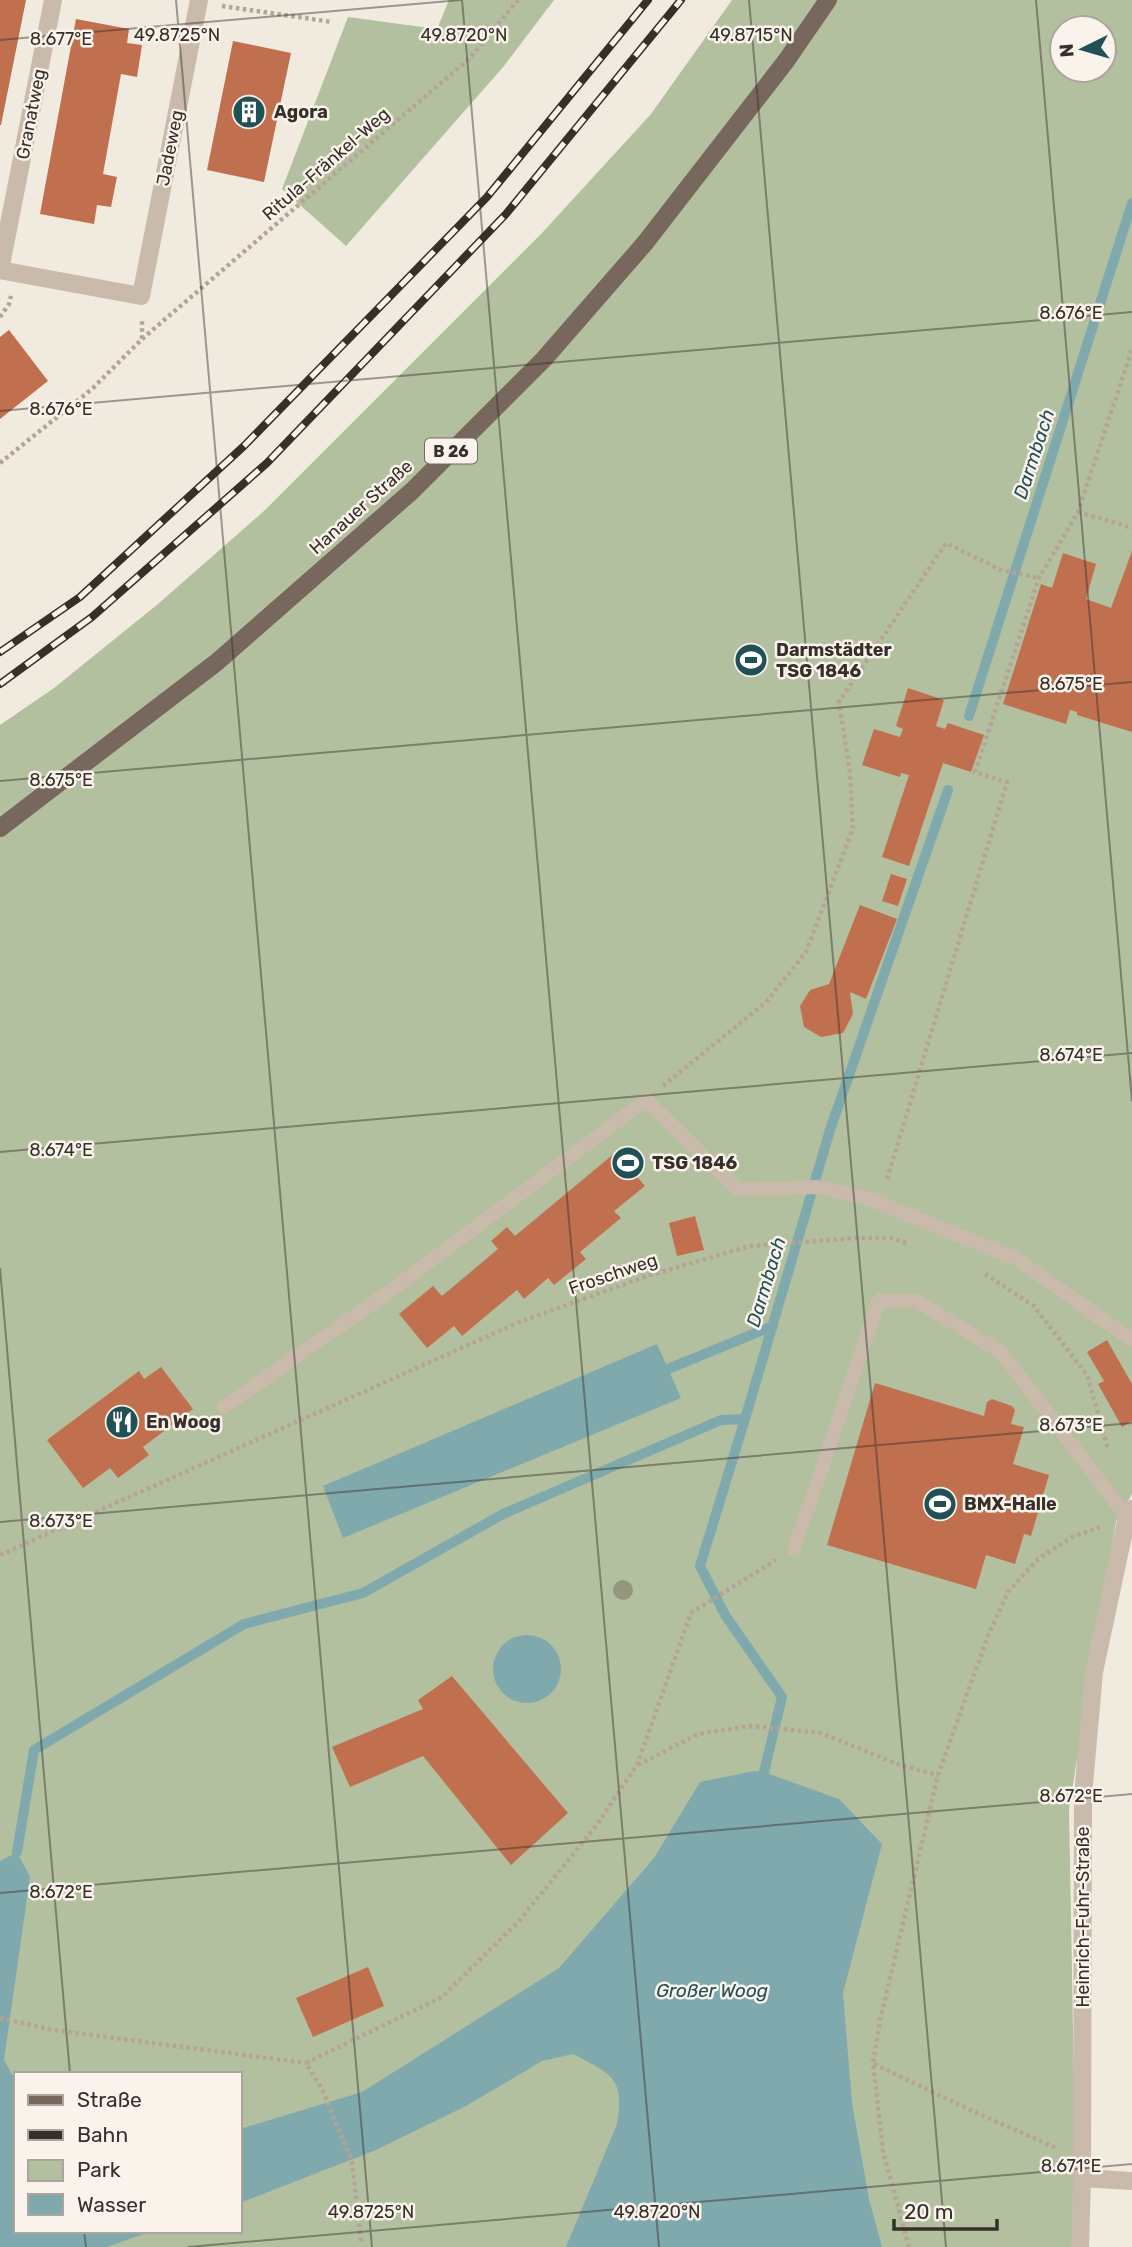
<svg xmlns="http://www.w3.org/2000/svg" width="1132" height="2247" viewBox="0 0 1132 2247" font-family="Rubik,sans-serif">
	<rect width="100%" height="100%" fill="#f1eade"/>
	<path fill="#b3c09f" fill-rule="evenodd" d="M449 0H554L504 66 346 246 282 189 348 17 437 29Z
		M732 0H1132V1494L1116 1522 1069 1809 1076 2192 1074 2247H0V725L54 688 158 604 264 511 542 233 651 114ZM1062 28H1104V70H1062ZM16 2074H240V2231H16Z"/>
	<path fill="#7fa9ad" d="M657 1344 681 1398 343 1538 323 1486Z
		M493 1669a34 34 0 1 1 68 0a34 34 0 1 1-68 0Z
		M754 1771 764 1772 839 1799 882 1844 843 1993 852 2103 869 2199 882 2247H566L617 2124C625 2077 611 2074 573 2054L542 2061 466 2106 376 2150 240 2203V2129L362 2092 559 1968 654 1858 700 1782Z
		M17 1852 30 1877 4 2060 16 2082V2231H152L107 2247H0V1861Z"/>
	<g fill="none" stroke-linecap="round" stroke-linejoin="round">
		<path stroke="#7fa9ad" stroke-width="10" d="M969 716 1132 203
			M668 1369 773 1326
			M764 1772 782 1697 725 1615 700 1566 745 1419 830 1130 948 790
			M17 1852 34 1750 244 1624 363 1593 503 1514 721 1420 745 1419"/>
	</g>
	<path fill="#c0704e" d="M0 0H26L1 125H0Z
		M76 19 129 29 127 43 142 45 137 77 121 74 103 174 117 177 111 207 97 205 94 224 40 214Z
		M233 41 291 53 264 182 207 170Z
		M9 330 48 381 0 419V337Z
		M1132 551V732L1077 715V712L1070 710 1066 724 1003 704 1041 584 1052 588 1063 553 1096 564 1086 599 1111 608Z
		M908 688 944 700 936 726 945 729 948 723 984 735 971 772 943 763 909 866 882 857 909 775 901 773 900 777 862 765 874 729 900 737 903 729 896 726Z
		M891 874 907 879 898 906 882 901Z
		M860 905 897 919 866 999 850 992 853 1014 843 1033 821 1037 804 1027 800 1006 810 990 829 984Z
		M616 1152 645 1186 614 1211 621 1218 580 1252 586 1259 554 1285 548 1278 524 1299 517 1290 462 1336 454 1326 427 1348 399 1314 433 1286 442 1296 498 1249 491 1241 507 1227 515 1236Z
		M695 1216 704 1250 677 1256 669 1223Z
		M1107 1340 1132 1384V1421L1122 1427 1098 1384 1104 1381 1087 1352Z
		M161 1367 193 1409 143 1447 149 1455 118 1478 110 1468 83 1488 47 1440 139 1371 144 1379Z
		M875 1383 984 1416 987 1402 992 1399 1012 1406 1015 1410 1011 1424 1024 1427 1013 1464 1049 1475 1031 1536 1024 1534 1015 1564 986 1555 976 1589 827 1545Z
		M452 1676 568 1813 511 1865 423 1756 350 1787 332 1747 423 1709 418 1700Z
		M368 1967 384 2006 313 2037 296 1998Z"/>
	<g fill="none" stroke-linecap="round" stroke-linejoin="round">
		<path stroke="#b5a495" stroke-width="4.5" stroke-dasharray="3.5 3.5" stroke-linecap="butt" d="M222 6 332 22
			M0 317 9 304 11 296
			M142 339 469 59 518 0
			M0 463 92 389 142 339V321
			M1078 512 1132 528
			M663 1086 766 1002 806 952 853 828 850 773 839 702 946 543 1001 570 1039 578
			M887 1179 1007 782 975 772 1039 578 1078 512 1132 349
			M985 1274 1034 1306 1087 1375 1108 1449
			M0 1555 517 1323 647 1276 750 1246 856 1238H891L909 1244
			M638 1765 698 1734 751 1726 821 1733 900 1765 938 1775
			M0 2018 53 2030 306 2063
			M874 2064 979 2114 1056 2148
			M361 2241 352 2162 322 2089 306 2063 442 1997 519 1921 596 1826 637 1765 691 1613 776 1560
			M909 2247 883 2151 873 2063 880 2021 938 1775 989 1633 1008 1592 1038 1559 1072 1537 1100 1527"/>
		<path stroke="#c9baab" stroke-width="14" d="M224 1407 386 1294 646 1100 738 1190 817 1187 867 1198 1017 1259 1132 1340
			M794 1549 879 1300 917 1301 1001 1352 1127 1517"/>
		<path stroke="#c9baab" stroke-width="18" d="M0 270 141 296 199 0
			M0 270 53 0
			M1082 2178 1132 2181
			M1080 2247 1082 2178 1083 1796 1094 1672 1127 1517 1132 1509"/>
		<path stroke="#78675c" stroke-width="18" d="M0 828 217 662 412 491 544 359 645 243 786 61 828 0"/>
		<defs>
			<path id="rail" d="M0 652 80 597 244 446 487 197 648 0
				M0 684 92 617 267 463 506 214 681 0"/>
		</defs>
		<use href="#rail" stroke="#372f2a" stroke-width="8"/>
		<use href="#rail" stroke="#f9f3eb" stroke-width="5" stroke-dasharray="16" stroke-linecap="butt"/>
	</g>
	<circle fill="#92987e" cx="623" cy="1590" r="10"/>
	<path fill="none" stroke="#372f2a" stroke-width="2" stroke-opacity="0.45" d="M176 0 372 2247M462 0 659 2247M749 0 946 2247M1036 0 1132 1101M0 40 461 0M0 411 1132 312M0 781 1132 682M0 1152 1132 1053M0 1268 70 2074M0 1522 1132 1423M0 1893 1132 1794M84 2231 86 2247M188 2247 1132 2164"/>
	<defs>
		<symbol id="building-disc" viewBox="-11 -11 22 22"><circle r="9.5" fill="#215057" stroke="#f9f3eb"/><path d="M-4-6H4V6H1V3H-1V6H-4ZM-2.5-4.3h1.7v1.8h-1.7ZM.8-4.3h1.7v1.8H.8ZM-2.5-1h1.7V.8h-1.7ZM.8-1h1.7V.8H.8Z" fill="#fff"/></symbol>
		<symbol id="stadium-disc" viewBox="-11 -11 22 22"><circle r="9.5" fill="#215057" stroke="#f9f3eb"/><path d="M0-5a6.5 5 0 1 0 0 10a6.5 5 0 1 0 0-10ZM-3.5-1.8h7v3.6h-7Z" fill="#fff"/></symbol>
		<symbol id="restaurant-disc" viewBox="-11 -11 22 22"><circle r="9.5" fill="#215057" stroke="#f9f3eb"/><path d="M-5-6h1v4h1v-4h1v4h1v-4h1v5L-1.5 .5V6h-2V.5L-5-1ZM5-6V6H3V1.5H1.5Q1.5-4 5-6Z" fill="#fff"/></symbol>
	</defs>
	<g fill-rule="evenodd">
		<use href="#building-disc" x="230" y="93" width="38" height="38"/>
		<use href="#stadium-disc" x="732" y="641" width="38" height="38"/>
		<use href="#stadium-disc" x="609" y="1144" width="38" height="38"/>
		<use href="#restaurant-disc" x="103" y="1403" width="38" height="38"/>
		<use href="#stadium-disc" x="921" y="1485" width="38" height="38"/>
	</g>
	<g text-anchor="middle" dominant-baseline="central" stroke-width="5" stroke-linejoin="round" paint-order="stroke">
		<rect fill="#f9f3eb" stroke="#716a64" stroke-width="2" x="425" y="438.5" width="52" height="25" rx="5"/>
		<g font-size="16" font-weight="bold" fill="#372f2a">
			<text x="451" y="451">B 26</text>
		</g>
		<g font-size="18" font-weight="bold" fill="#372f2a" stroke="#f9f3eb" text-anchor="start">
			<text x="274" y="112">Agora</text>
			<text x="776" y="650">Darmstädter<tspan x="776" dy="21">TSG 1846</tspan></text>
			<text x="652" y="1163">TSG 1846</text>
			<text x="146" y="1422">En Woog</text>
			<text x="964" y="1504">BMX-Halle</text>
		</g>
		<g font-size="18" fill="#372f2a" stroke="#f9f3eb">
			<text transform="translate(31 114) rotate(-79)">Granatweg</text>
			<text transform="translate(170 148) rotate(-79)">Jadeweg</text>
			<text transform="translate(326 164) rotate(-41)">Ritula-Fränkel-Weg</text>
			<text transform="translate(361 507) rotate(-42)">Hanauer Straße</text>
			<text transform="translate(613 1274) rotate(-19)">Froschweg</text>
			<text transform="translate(1083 1917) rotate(-90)">Heinrich-Fuhr-Straße</text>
		</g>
		<g font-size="19" font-style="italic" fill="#215057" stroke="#f9f3eb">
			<text transform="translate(1034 454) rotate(-72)">Darmbach</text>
			<text transform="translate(766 1282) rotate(-73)">Darmbach</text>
			<text x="712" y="1990">Großer Woog</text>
		</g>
	</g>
	<g font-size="18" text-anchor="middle" fill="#372f2a" stroke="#f9f3eb" stroke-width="5" stroke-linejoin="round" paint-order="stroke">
		<text x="177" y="41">49.8725°N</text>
		<text x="464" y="41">49.8720°N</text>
		<text x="751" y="41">49.8715°N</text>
		<text x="61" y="45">8.677°E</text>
		<text x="1071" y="319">8.676°E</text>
		<text x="61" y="415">8.676°E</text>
		<text x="1071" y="690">8.675°E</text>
		<text x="61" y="786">8.675°E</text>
		<text x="1071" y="1061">8.674°E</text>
		<text x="61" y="1156">8.674°E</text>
		<text x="1071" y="1431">8.673°E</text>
		<text x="61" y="1527">8.673°E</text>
		<text x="1071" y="1802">8.672°E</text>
		<text x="61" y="1898">8.672°E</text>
		<text x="1071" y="2172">8.671°E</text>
		<text x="371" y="2218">49.8725°N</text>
		<text x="657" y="2218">49.8720°N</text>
	</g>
	<rect x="14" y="2072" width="228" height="161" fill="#f9f3eb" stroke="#aba59e" stroke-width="2"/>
	<rect x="28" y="2095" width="35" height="10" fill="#78675c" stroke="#aba59e" stroke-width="2"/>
	<text x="77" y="2107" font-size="21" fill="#372f2a">Straße</text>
	<rect x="28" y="2130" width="35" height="10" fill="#372f2a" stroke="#aba59e" stroke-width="2"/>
	<text x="77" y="2142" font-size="21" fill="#372f2a">Bahn</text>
	<rect x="28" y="2160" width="35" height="21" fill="#b3c09f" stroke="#aba59e" stroke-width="2"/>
	<text x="77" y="2177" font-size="21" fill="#372f2a">Park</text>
	<rect x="28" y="2194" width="35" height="21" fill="#7fa9ad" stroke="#aba59e" stroke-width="2"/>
	<text x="77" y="2212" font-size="21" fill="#372f2a">Wasser</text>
	<g transform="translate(1083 49) rotate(265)"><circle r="33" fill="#f9f3eb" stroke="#aba59e" stroke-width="2"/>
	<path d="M0-5L12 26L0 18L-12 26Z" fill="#215057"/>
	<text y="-10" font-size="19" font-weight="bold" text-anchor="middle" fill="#372f2a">N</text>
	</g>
	<path d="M894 2219v10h103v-10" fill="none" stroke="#372f2a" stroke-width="3.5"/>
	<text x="904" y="2219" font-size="21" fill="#372f2a" stroke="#f9f3eb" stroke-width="5" paint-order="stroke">20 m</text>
</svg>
